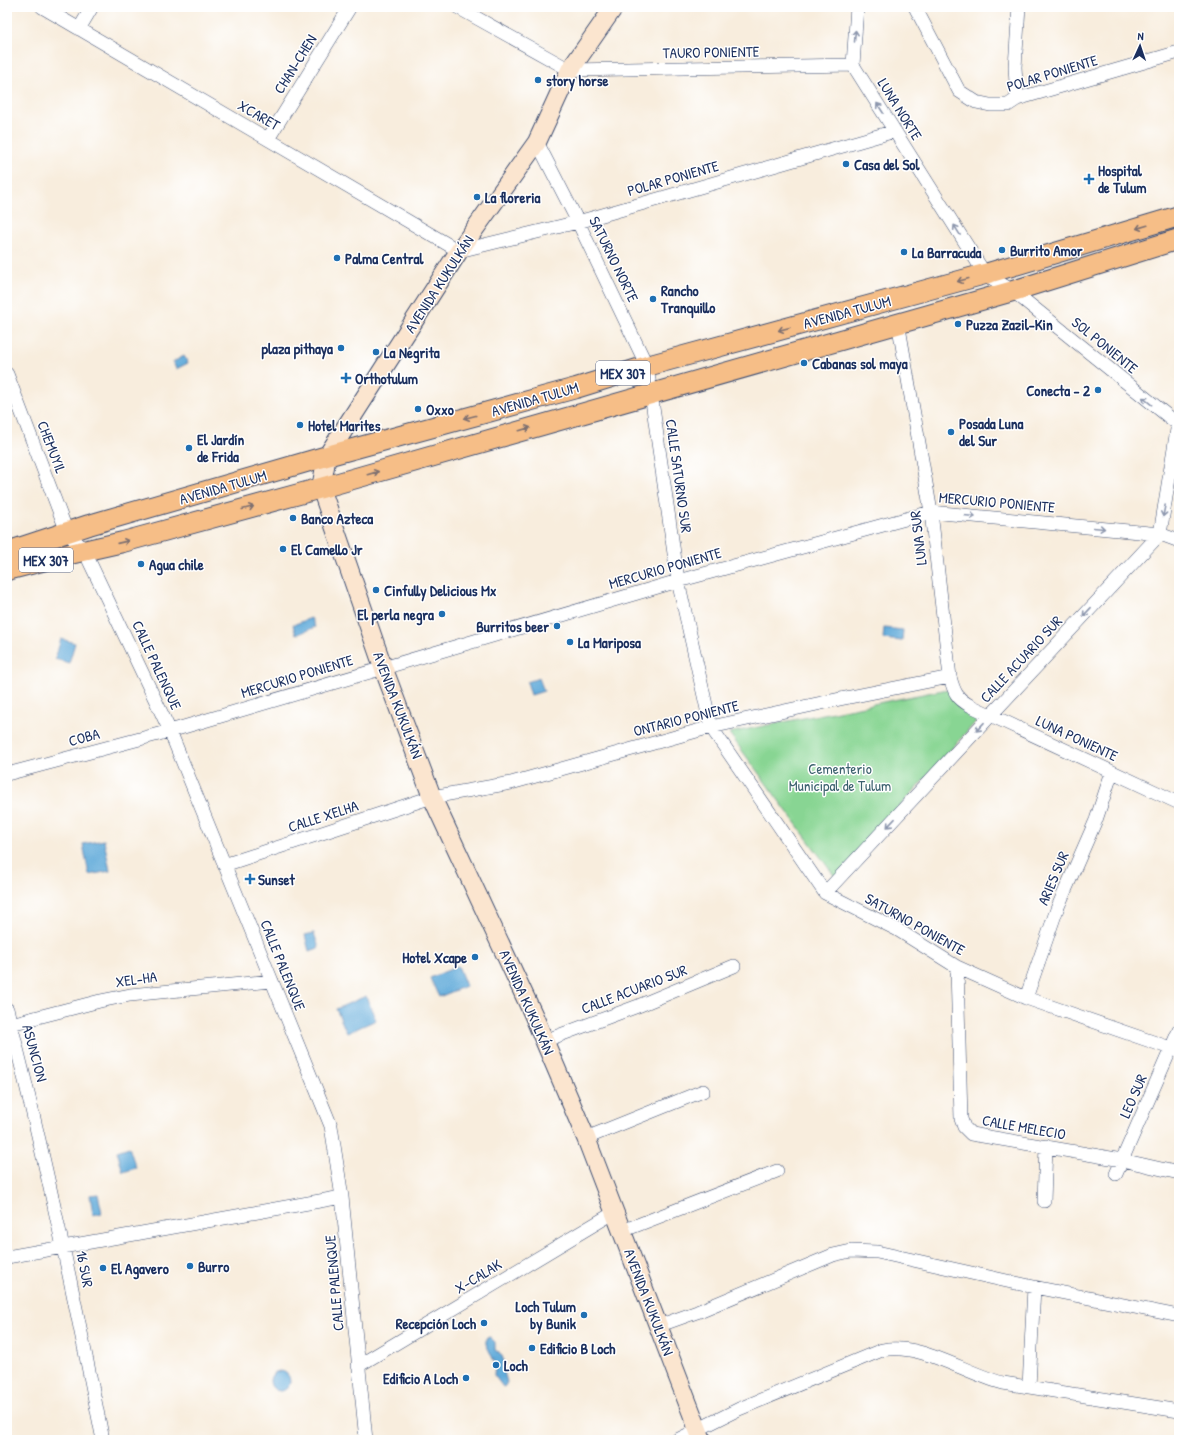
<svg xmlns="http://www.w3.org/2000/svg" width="1186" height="1447" viewBox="0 0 1186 1447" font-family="'Patrick Hand',sans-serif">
	<rect width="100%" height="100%" fill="#fff"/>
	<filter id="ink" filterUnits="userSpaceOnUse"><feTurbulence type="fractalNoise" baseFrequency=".025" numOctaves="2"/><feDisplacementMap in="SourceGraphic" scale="8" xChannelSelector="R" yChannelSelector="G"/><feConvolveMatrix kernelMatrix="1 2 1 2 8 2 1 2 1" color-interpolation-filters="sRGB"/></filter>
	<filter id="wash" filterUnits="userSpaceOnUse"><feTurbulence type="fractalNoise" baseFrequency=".012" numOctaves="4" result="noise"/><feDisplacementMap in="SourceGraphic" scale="16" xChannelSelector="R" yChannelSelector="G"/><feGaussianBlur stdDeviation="0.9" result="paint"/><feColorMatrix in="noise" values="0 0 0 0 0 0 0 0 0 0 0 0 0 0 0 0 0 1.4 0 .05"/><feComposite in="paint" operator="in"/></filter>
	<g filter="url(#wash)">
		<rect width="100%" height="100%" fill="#f8eddd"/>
		<path fill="#88d593" stroke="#528278" d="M948 689 959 707 981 716 836 878 729 733Z"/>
		<path fill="#63acda" stroke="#3f6e9c" d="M184 356 188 363 176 369 173 362Z
			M311 618 315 627 296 635 293 625Z
			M884 628 903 630 902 641 883 639Z
			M61 639 75 643 69 663 55 659Z
			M539 678 544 691 531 695 527 682Z
			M104 840 110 871 89 875 83 844Z
			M314 933 319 948 309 951 305 935Z
			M458 966 466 986 439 997 430 978Z
			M366 996 376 1020 347 1033 336 1009Z
			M129 1147 136 1168 123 1172 117 1151Z
			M98 1194 102 1213 93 1215 90 1195Z
			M490 1337 495 1342V1350L501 1354 504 1361 502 1365 507 1382 505 1386 503 1387 494 1375 495 1363 486 1344V1338Z
			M270 1381a10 10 0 1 1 20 0a10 10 0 1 1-20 0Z"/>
	</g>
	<g filter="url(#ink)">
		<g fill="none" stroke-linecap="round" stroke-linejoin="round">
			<defs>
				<path id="street" d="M42 7 459 251 578 222 895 131
					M457 7 570 70 853 65
					M857 7 853 65 985 274 1013 291 1179 425
					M915 7 959 91 976 102 990 105H1008L1017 99 1179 52
					M79 29 92 7
					M1017 99 1015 67 1019 7
					M268 139 350 7
					M537 142 578 222 647 366 678 581 711 727 825 893 898 930 957 967 1026 998 1179 1051
					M898 322 931 512 950 677C954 692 957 699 971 706L1179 803
					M7 374 67 532 84 550 170 731 331 1126 342 1197 366 1440
					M7 774 170 731 678 581 931 512 1160 534 1179 541
					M224 865 432 797 511 783 711 727 840 699 950 677
					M825 893 1160 534 1179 417
					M957 967 961 1119 964 1127 971 1134 1122 1160 1179 1173
					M1026 998 1057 909 1096 820 1112 772
					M7 1009C44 1152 74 1296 103 1440
					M7 1025 100 1001 130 995 272 981
					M544 1041 638 1006 734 966
					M586 1138 703 1091
					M1116 1174 1179 1030
					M1044 1201 1046 1146
					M622 1231 777 1171
					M7 1257 342 1197
					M658 1326 697 1312 833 1255 851 1251 877 1252 1034 1287 1179 1316
					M358 1366 615 1212
					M1029 1387 1034 1287
					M677 1440 739 1409 882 1350C921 1342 964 1373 1003 1383L1179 1411"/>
				<path id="secondary" d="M614 7 570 70 537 142 459 251 327 456 321 488 383 667 432 797 533 1014 586 1138 702 1440"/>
				<path id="primary" d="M7 552 89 525 327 456 576 388 647 366 985 274 1179 216
					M7 570 61 556 123 542 321 488 1013 291 1179 239"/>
			</defs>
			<use href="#street" stroke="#3c4c71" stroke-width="14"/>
			<use href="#secondary" stroke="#3c4c71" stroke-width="20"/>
			<use href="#primary" stroke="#3c4c71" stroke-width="22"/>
			<use href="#street" stroke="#fff" stroke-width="13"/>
			<use href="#secondary" stroke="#fbe5cf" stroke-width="18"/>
			<use href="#primary" stroke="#f6be87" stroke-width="20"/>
		</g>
		<defs><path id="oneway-shaft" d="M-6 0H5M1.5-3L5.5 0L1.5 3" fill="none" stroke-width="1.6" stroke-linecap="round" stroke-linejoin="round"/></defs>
		<g stroke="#8d97ae">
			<use href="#oneway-shaft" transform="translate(855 36) rotate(-85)"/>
			<use href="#oneway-shaft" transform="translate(880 108) rotate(-123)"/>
			<use href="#oneway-shaft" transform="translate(957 230) rotate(-122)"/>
			<use href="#oneway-shaft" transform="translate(1147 401) rotate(-141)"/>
			<use href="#oneway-shaft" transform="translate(1164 511) rotate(101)"/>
			<use href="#oneway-shaft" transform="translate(970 516) rotate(5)"/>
			<use href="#oneway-shaft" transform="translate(1099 528) rotate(5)"/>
			<use href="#oneway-shaft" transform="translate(1087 612) rotate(133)"/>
			<use href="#oneway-shaft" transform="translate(980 727) rotate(133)"/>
			<use href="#oneway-shaft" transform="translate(891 823) rotate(133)"/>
		</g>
		<g stroke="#7e6f70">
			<use href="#oneway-shaft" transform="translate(1142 227) rotate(164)"/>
			<use href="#oneway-shaft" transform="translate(963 280) rotate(165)"/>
			<use href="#oneway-shaft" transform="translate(784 329) rotate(165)"/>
			<use href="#oneway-shaft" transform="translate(470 417) rotate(165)"/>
			<use href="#oneway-shaft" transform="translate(525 429) rotate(-16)"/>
			<use href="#oneway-shaft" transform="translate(373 473) rotate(-16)"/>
			<use href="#oneway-shaft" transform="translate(248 508) rotate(-15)"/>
			<use href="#oneway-shaft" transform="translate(123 542) rotate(-13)"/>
		</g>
	</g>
	<g fill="#1f6fb2" stroke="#fff" stroke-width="1.5">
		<circle cx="538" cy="80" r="4"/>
		<circle cx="846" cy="164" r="4"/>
		<path d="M1087 173h4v4h4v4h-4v4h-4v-4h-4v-4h4z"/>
		<circle cx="477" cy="197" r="4"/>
		<circle cx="1002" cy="250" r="4"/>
		<circle cx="904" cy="252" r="4"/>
		<circle cx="337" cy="258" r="4"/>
		<circle cx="653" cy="299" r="4"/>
		<circle cx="958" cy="324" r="4"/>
		<circle cx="341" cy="348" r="4"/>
		<circle cx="376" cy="352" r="4"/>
		<circle cx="804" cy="363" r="4"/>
		<path d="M344 372h4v4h4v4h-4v4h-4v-4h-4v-4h4z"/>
		<circle cx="1098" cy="390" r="4"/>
		<circle cx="418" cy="409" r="4"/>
		<circle cx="300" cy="425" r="4"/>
		<circle cx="951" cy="432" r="4"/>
		<circle cx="189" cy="448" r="4"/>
		<circle cx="293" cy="518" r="4"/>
		<circle cx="283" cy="549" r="4"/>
		<circle cx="141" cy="564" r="4"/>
		<circle cx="376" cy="590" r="4"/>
		<circle cx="442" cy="614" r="4"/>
		<circle cx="557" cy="626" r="4"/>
		<circle cx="570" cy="642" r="4"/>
		<path d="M248 873h4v4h4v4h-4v4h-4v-4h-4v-4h4z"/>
		<circle cx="475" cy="957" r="4"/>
		<circle cx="190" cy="1266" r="4"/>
		<circle cx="103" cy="1268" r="4"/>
		<circle cx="584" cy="1315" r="4"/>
		<circle cx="484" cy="1323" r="4"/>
		<circle cx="532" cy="1348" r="4"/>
		<circle cx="496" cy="1365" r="4"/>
		<circle cx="466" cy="1378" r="4"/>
	</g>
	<g text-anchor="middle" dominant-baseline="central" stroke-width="3" stroke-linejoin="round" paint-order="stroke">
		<g fill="#fff" stroke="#5f6d8e" stroke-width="1">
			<rect x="596" y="361" width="54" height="24" rx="3"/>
			<rect x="19" y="548" width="54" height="24" rx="3"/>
		</g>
		<g font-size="14" font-weight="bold" fill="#1b2f5e">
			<text x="623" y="373">MEX 307</text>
			<text x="46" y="560">MEX 307</text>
		</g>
		<g font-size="15" fill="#1b2f5e" stroke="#fff">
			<text transform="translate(711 52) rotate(-1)">TAURO PONIENTE</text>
			<text transform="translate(295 64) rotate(-58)">CHAN-CHEN</text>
			<text transform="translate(1052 73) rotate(-17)">POLAR PONIENTE</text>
			<text transform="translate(900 109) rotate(58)">LUNA NORTE</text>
			<text transform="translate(259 115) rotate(30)">XCARET</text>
			<text transform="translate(673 178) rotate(-16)">POLAR PONIENTE</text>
			<text transform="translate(614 259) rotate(64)">SATURNO NORTE</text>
			<text transform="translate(439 284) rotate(-57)">AVENIDA KUKULKÁN</text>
			<text transform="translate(847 312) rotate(-15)">AVENIDA TULUM</text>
			<text transform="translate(1105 345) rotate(39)">SOL PONIENTE</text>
			<text transform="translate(535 399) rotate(-16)">AVENIDA TULUM</text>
			<text transform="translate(52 447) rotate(69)">CHEMUYIL</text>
			<text transform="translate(679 476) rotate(82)">CALLE SATURNO SUR</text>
			<text transform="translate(223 487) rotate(-16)">AVENIDA TULUM</text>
			<text transform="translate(997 502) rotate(5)">MERCURIO PONIENTE</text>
			<text transform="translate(918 538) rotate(-97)">LUNA SUR</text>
			<text transform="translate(665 568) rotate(-16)">MERCURIO PONIENTE</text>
			<text transform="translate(1021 659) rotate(-47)">CALLE ACUARIO SUR</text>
			<text transform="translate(157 665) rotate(65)">CALLE PALENQUE</text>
			<text transform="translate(297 676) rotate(-17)">MERCURIO PONIENTE</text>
			<text transform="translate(398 705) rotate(69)">AVENIDA KUKULKÁN</text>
			<text transform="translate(686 718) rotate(-14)">ONTARIO PONIENTE</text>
			<text transform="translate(84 737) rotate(-15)">COBA</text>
			<text transform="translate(1077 738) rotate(25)">LUNA PONIENTE</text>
			<text transform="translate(323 816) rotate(-18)">CALLE XELHA</text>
			<text transform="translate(1053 878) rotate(-67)">ARIES SUR</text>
			<text transform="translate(915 924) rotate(29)">SATURNO PONIENTE</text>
			<text transform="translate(283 965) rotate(68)">CALLE PALENQUE</text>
			<text transform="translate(136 979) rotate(-8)">XEL-HA</text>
			<text transform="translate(634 989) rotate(-21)">CALLE ACUARIO SUR</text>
			<text transform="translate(527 1002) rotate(66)">AVENIDA KUKULKÁN</text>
			<text transform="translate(35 1053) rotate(75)">ASUNCION</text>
			<text transform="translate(1133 1096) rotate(-66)">LEO SUR</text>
			<text transform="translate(1024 1127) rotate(10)">CALLE MELECIO</text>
			<text transform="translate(85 1269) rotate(79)">16 SUR</text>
			<text transform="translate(478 1276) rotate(-31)">X-CALAK</text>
			<text transform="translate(334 1283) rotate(-95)">CALLE PALENQUE</text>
			<text transform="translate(649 1302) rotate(69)">AVENIDA KUKULKÁN</text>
		</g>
		<g font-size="15" font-weight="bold" fill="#1b2f5e" stroke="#fff" text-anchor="start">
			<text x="546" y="80">story horse</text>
			<text x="854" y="164">Casa del Sol</text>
			<text x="1098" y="170">Hospital<tspan x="1098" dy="17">de Tulum</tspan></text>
			<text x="485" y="197">La floreria</text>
			<text x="1010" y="250">Burrito Amor</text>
			<text x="912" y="252">La Barracuda</text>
			<text x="345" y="258">Palma Central</text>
			<text x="661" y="290">Rancho<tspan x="661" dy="17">Tranquillo</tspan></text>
			<text x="966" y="324">Puzza Zazil-Kin</text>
			<text x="333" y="348" text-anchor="end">plaza pithaya</text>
			<text x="384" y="352">La Negrita</text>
			<text x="812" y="363">Cabanas sol maya</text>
			<text x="355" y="378">Orthotulum</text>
			<text x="1090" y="390" text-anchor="end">Conecta - 2</text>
			<text x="426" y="409">Oxxo</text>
			<text x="959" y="423">Posada Luna<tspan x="959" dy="17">del Sur</tspan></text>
			<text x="308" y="425">Hotel Marites</text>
			<text x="197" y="439">El Jardín<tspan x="197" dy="17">de Frida</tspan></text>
			<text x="301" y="518">Banco Azteca</text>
			<text x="291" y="549">El Camello Jr</text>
			<text x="149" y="564">Agua chile</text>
			<text x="384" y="590">Cinfully Delicious Mx</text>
			<text x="434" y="614" text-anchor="end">El perla negra</text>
			<text x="549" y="626" text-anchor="end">Burritos beer</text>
			<text x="578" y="642">La Mariposa</text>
			<text x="258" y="879">Sunset</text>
			<text x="467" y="957" text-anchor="end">Hotel Xcape</text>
			<text x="198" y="1266">Burro</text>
			<text x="111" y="1268">El Agavero</text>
			<text x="576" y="1306" text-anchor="end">Loch Tulum<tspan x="576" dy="17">by Bunik</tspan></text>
			<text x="476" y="1323" text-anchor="end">Recepción Loch</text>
			<text x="540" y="1348">Edificio B Loch</text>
			<text x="504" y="1365">Loch</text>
			<text x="458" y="1378" text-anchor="end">Edificio A Loch</text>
		</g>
		<g font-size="15" fill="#3c616e" stroke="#fff">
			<text x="840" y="768">Cementerio<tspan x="840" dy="17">Municipal de Tulum</tspan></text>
		</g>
	</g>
	<rect width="1186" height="1447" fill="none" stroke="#fff" stroke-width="24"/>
	<g transform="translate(1140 46) rotate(3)" stroke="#ffffff" stroke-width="3" paint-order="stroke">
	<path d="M0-3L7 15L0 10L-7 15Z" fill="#1b2f5e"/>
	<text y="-6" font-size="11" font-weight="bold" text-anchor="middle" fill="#1b2f5e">N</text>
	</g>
</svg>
